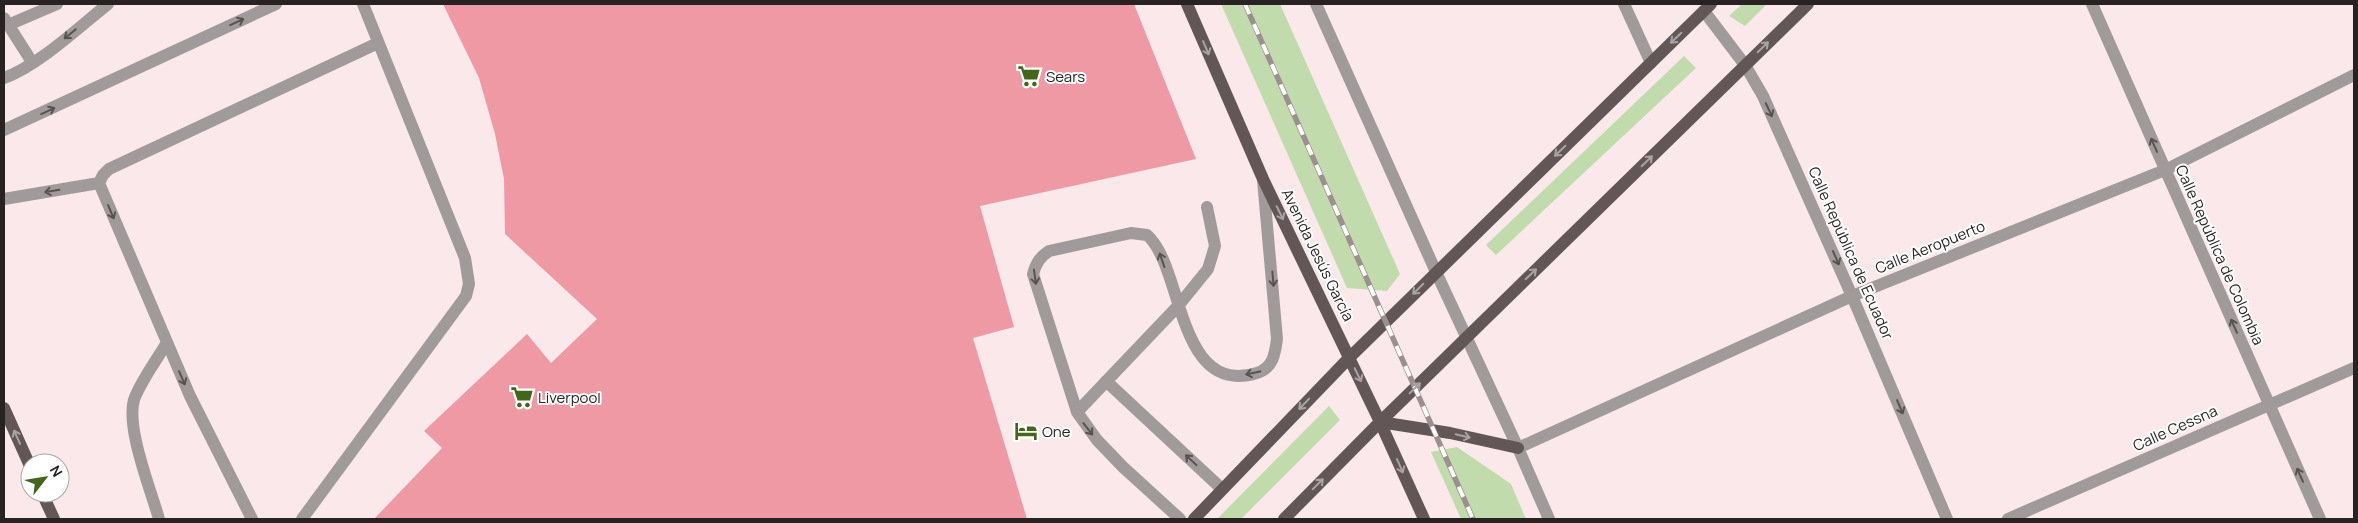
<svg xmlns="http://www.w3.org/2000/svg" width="2358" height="523" viewBox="0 0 2358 523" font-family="Manrope,sans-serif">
	<rect width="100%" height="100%" fill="#fae8ea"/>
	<path fill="#c2dbad" d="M1221 4H1280L1400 274 1387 291 1347 288Z
		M1742 4H1767L1745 26 1729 16Z
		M1684 56 1696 68 1496 255 1486 245Z
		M1329 406 1340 420 1241 519H1217Z
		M1457 447 1511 484 1526 519H1461L1431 452Z"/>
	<path fill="#ef99a5" d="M443 4H1134L1196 159 980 206 1014 327 973 338 1027 519H374L442 448 424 431 527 334 551 363 597 319 505 234 504 179 495 134 479 78Z"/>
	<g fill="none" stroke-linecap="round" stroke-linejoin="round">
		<path stroke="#a19a9b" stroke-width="12" d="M1316 4 1436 272 1518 448 1549 519
			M1624 4 1651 63
			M2092 4 2320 519
			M1704 11 1745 65 1763 96 1852 296 1947 519
			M4 18 32 62
			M8 25 57 4
			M4 78C38 66 79 27 108 4
			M4 130 276 4
			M4 199 99 183
			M1106 381 1222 489
			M1077 412 1178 306 1208 269 1215 246 1207 207
			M1518 448 1852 296 2165 170 2354 75
			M159 519C151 490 124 424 135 397 143 378 156 361 166 344
			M252 519 190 396 99 183 103 175 109 169 378 43
			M302 519 466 296 469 284 465 258 363 4
			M1180 519 1123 467 1097 440 1077 412 1033 274C1036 263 1040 257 1049 251L1131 233 1147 235C1184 267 1176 397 1257 373 1273 368 1275 354 1277 339L1263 180
			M2008 519 2354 368"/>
		<path stroke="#625657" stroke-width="12" d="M1187 4 1263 179 1380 422 1424 519
			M4 408 30 466
			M1380 422 1450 433 1518 448
			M42 493 54 519
			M1194 519 1349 358 1711 4
			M1284 519 1380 422 1808 4"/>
		<defs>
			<path id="rail" d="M1245 4 1473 519"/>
		</defs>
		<use href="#rail" stroke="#9c8f90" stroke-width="5.5"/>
		<use href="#rail" stroke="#fff" stroke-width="4" stroke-dasharray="11" stroke-linecap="butt"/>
	</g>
	<defs><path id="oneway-shaft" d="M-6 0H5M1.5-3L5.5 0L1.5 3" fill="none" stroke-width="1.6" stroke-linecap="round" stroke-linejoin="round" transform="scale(1.25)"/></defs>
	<g stroke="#595253">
		<use href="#oneway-shaft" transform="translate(237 22) rotate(-25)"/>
		<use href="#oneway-shaft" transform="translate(70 34) rotate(141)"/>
		<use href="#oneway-shaft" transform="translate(1769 110) rotate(65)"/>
		<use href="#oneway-shaft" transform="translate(48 111) rotate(-25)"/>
		<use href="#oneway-shaft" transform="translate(2154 145) rotate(-114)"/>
		<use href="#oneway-shaft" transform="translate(52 191) rotate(170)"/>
		<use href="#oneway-shaft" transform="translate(111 212) rotate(67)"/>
		<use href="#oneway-shaft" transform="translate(1836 258) rotate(66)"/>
		<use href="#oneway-shaft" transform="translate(1162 260) rotate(-109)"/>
		<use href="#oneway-shaft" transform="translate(1035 277) rotate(82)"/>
		<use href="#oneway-shaft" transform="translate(1273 279) rotate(85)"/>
		<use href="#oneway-shaft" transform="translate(2234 326) rotate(-114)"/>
		<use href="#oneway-shaft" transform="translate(1253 373) rotate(168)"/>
		<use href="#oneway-shaft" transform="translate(182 378) rotate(66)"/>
		<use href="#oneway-shaft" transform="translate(1900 407) rotate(67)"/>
		<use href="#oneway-shaft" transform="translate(1088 429) rotate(52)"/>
		<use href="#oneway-shaft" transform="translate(1191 460) rotate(-137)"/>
		<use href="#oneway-shaft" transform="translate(2300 475) rotate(-114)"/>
	</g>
	<g stroke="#a9a2a3">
		<use href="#oneway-shaft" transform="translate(1676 38) rotate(136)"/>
		<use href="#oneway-shaft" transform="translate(1763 47) rotate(-44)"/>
		<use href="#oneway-shaft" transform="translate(1206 48) rotate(67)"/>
		<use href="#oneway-shaft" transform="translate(1560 151) rotate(136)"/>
		<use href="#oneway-shaft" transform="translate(1647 161) rotate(-44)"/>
		<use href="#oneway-shaft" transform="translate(1280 213) rotate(64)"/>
		<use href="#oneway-shaft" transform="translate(1531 274) rotate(-44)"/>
		<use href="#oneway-shaft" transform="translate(1418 289) rotate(135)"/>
		<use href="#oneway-shaft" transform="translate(1358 375) rotate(64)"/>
		<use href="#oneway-shaft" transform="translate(1415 388) rotate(-44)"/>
		<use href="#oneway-shaft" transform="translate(1304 404) rotate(134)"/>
		<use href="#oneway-shaft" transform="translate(1463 436) rotate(13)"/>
		<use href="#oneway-shaft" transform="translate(17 437) rotate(-114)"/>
		<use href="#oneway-shaft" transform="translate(1400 466) rotate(66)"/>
		<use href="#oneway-shaft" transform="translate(1318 484) rotate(-45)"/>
	</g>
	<defs>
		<symbol id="supermarket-bare" viewBox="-9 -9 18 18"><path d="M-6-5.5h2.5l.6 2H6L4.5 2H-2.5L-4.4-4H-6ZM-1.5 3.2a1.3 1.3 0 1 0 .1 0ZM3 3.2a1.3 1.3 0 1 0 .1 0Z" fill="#43651c" stroke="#fff" stroke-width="2.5" paint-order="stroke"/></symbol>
		<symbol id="hotel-bare" viewBox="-9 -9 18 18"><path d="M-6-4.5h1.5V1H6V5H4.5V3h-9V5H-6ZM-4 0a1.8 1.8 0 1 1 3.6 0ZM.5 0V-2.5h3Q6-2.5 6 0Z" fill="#43651c" stroke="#fff" stroke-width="2.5" paint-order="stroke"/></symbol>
	</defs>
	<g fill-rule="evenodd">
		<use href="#supermarket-bare" x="1013" y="60" width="32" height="32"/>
		<use href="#supermarket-bare" x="506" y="381" width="32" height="32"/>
		<use href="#hotel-bare" x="1010" y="415" width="32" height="32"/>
	</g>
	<g text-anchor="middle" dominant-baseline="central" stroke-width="4" stroke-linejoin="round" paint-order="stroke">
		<g font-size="15" fill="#292223" stroke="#fff" text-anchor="start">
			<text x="1046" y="76">Sears</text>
			<text x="538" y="397">Liverpool</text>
			<text x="1042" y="431">One</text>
		</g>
		<g font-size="15" fill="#292223" stroke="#fff">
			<text transform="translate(1930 247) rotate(-22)">Calle Aeropuerto</text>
			<text transform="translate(1851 253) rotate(66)">Calle República de Ecuador</text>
			<text transform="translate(1318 255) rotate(64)">Avenida Jesús García</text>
			<text transform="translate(2220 255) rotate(66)">Calle República de Colombia</text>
			<text transform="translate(2175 428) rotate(-24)">Calle Cessna</text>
		</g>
	</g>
	<rect width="2358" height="523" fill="none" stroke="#292223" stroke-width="10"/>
	<g transform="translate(45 478) rotate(59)"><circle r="24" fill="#ffffff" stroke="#a9a7a7"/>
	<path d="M0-4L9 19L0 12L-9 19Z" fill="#43651c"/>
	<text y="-8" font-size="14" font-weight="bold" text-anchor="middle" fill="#292223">N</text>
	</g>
</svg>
